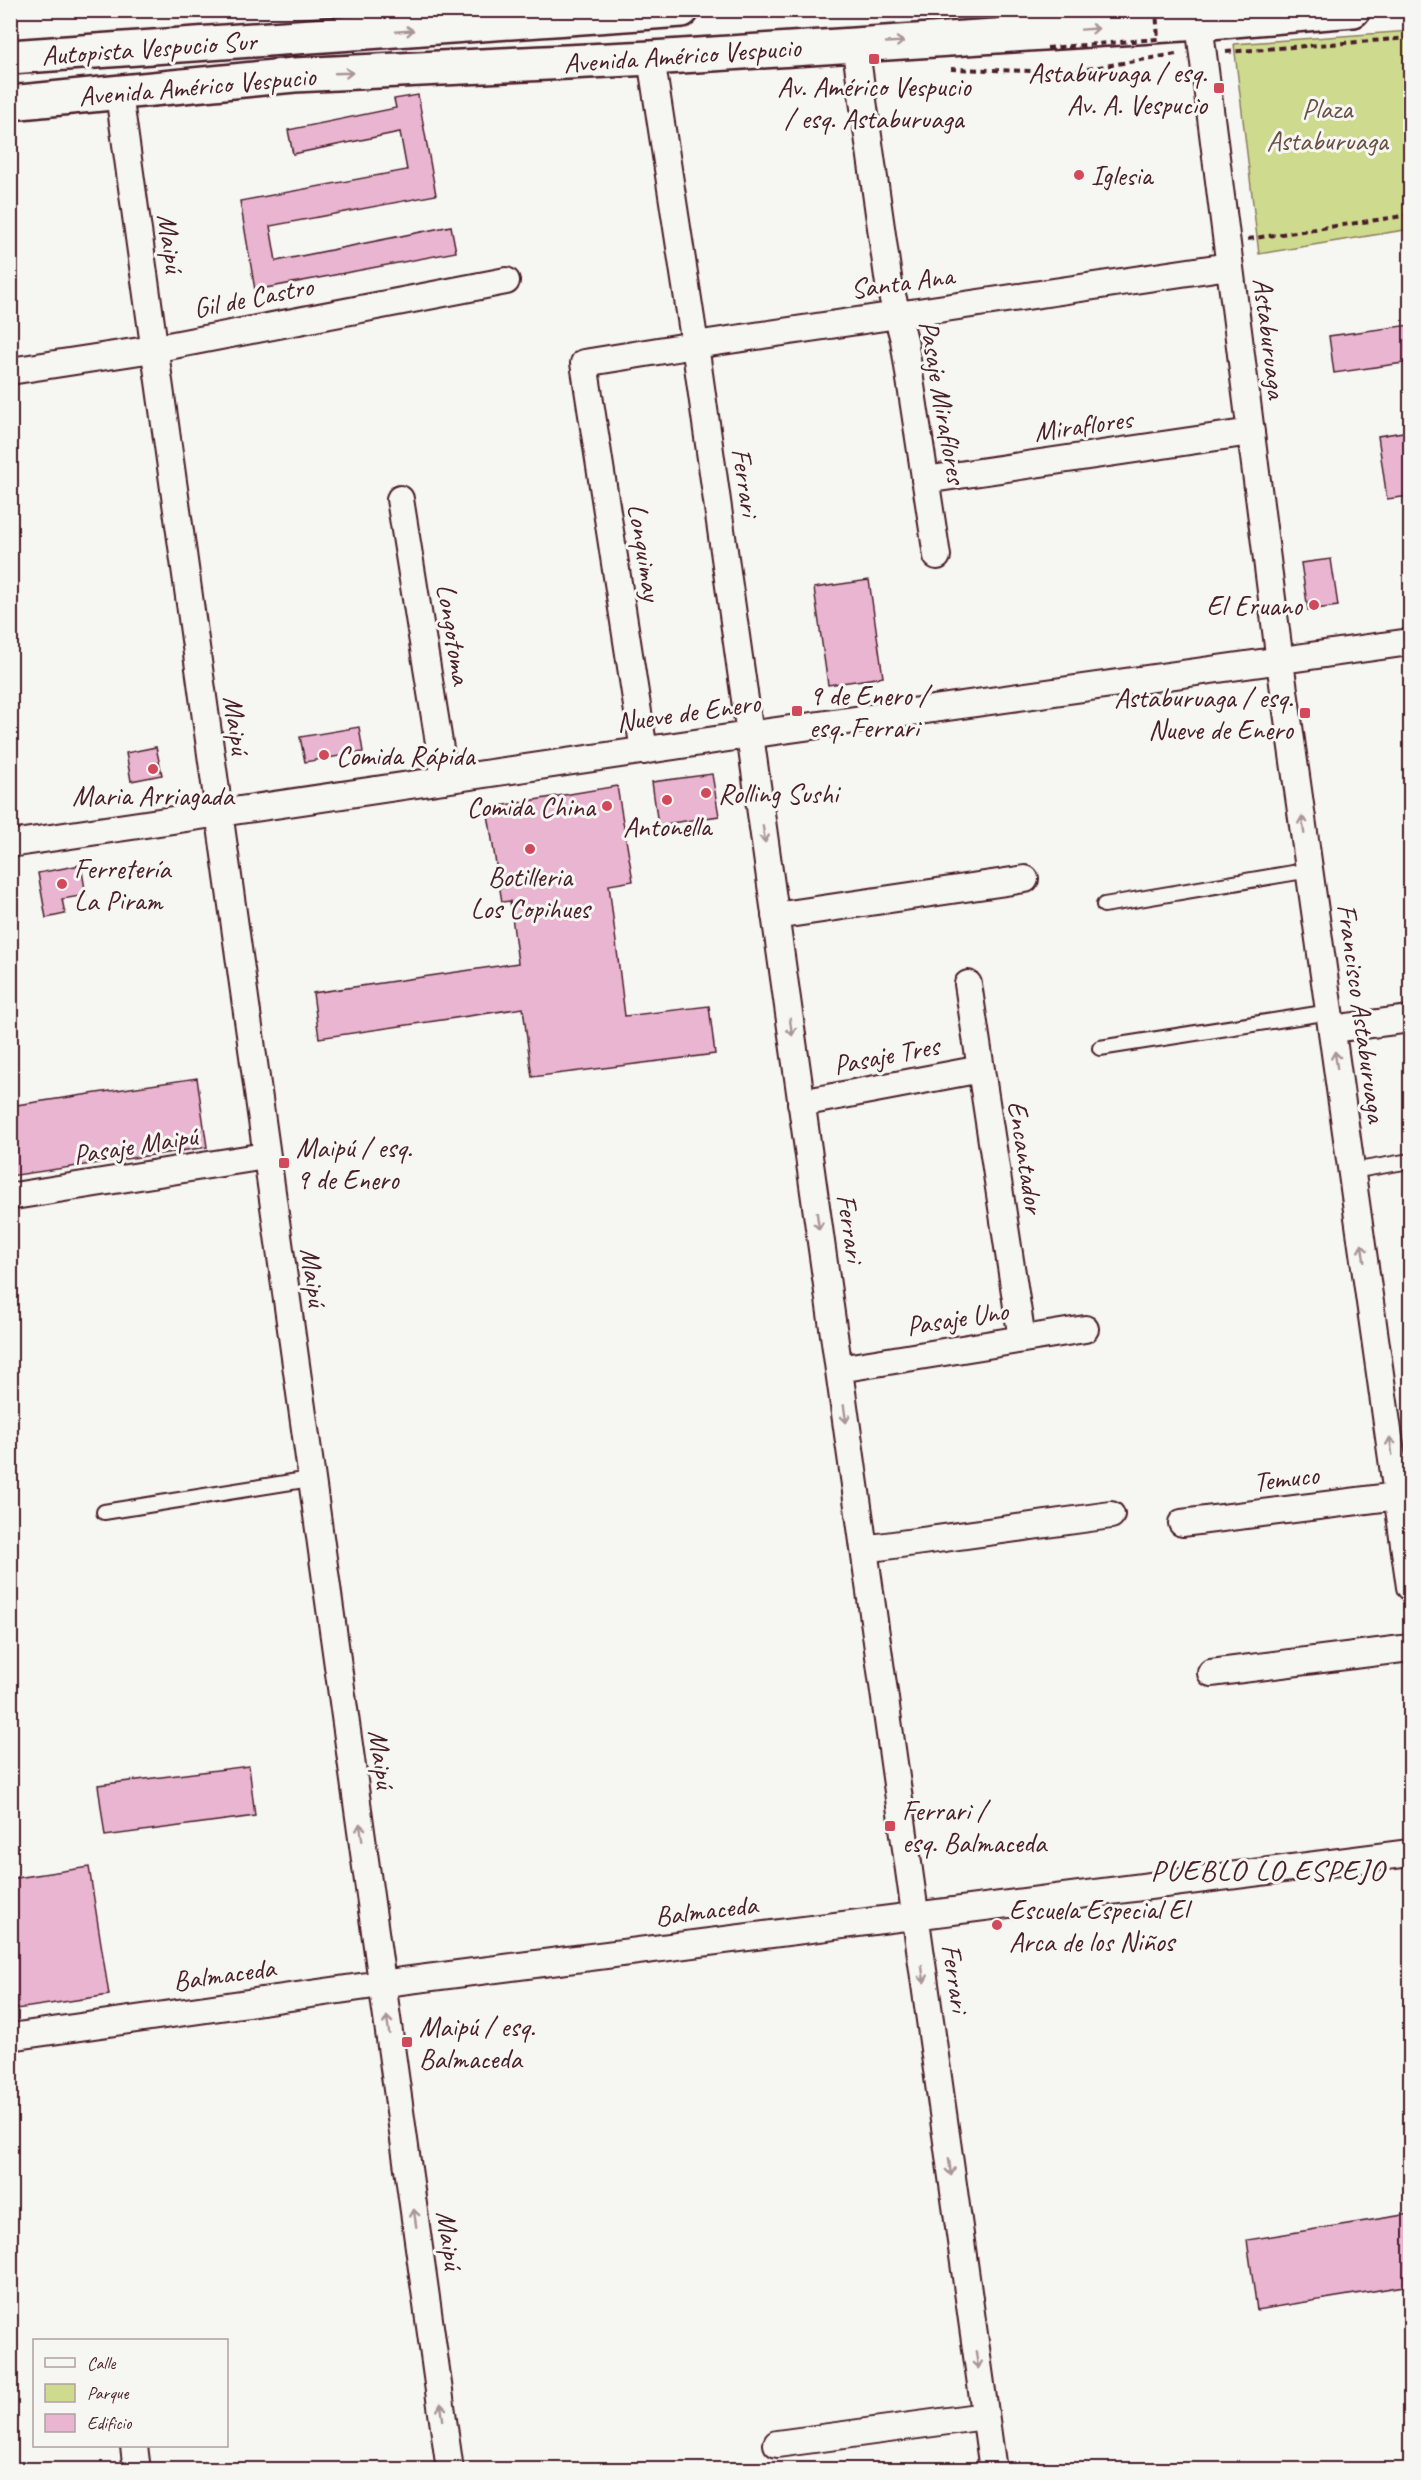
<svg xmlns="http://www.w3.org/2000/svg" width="1421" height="2480" viewBox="0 0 1421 2480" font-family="Caveat,sans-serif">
	<rect width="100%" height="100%" fill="#f6f6f2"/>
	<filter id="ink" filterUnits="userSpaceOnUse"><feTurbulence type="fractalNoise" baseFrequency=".0167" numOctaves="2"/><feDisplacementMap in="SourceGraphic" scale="12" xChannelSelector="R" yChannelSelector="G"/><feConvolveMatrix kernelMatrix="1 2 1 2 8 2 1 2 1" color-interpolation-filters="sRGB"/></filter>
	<g filter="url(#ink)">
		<path fill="#cedb8e" stroke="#8c7d5c" stroke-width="1.5" d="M1410 31V229L1259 254 1234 44Z"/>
		<path fill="#e9b5d1" stroke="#4a1f2b" stroke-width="1.5" d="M418 95 436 195 270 226 276 261 451 226 456 252 255 290 240 201 407 170 400 132 293 154 288 130 396 108 394 99Z
			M1410 325V362L1334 373 1329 336Z
			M1410 431V496L1387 499 1378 436Z
			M1331 559 1338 606 1308 610 1301 563Z
			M869 580 883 677 828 685 814 588Z
			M359 727 363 752 305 762 300 737Z
			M156 747 162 775 131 781 126 753Z
			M712 774 719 816 658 825 652 782Z
			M617 786 633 881 609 885 625 1016 709 1006 715 1054 532 1077 523 1008 319 1038 313 993 518 963 510 901 502 902 487 808Z
			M81 865 86 895 62 899 65 914 46 918 38 873Z
			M197 1078 207 1147 10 1176V1106Z
			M249 1766 255 1816 105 1836 98 1785Z
			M89 1867 109 1995 10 2010V1879Z
			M1410 2214V2285L1257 2310 1247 2240Z"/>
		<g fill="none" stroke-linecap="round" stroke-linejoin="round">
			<defs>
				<path id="lane" d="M1104 905 1310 870
					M1100 1048 1330 1012
					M1352 1171 1410 1161
					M104 1512 310 1479"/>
				<path id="street" d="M1199 23 1280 662 1410 1587
					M855 44 889 284 904 340 937 556
					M651 58 695 345 750 735 993 2470
					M119 94 450 2470
					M10 371 153 349 506 281
					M925 480 1251 432
					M400 499 445 780
					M644 751 584 363 695 345 1229 266
					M10 844 769 732 1410 642
					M775 916 1025 879
					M968 984 1022 1339
					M1332 1029 1410 1019
					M801 1103 981 1069
					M14 1196 265 1156
					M839 1369 1085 1329
					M1182 1523 1398 1496
					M864 1549 1111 1515
					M1211 1673 1410 1648
					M10 2037 402 1981 1410 1853
					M777 2444 985 2416
					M134 2446 137 2470"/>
				<path id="secondary" d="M10 103 294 75 651 58 1199 23 1353 10"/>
				<path id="highway" d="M10 57 682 10"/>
			</defs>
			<use href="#lane" stroke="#4a1f2b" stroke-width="18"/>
			<use href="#street" stroke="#4a1f2b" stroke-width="30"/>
			<use href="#secondary" stroke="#4a1f2b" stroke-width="38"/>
			<use href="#highway" stroke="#4a1f2b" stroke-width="38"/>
			<path stroke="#4a1f2b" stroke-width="4" stroke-dasharray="6 4.5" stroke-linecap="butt" d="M1226 52 1410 38
				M951 69 1069 72 1176 54
				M1248 239 1410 215"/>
			<use href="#lane" stroke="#f6f6f2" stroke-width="14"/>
			<use href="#street" stroke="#f6f6f2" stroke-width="26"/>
			<use href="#secondary" stroke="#f6f6f2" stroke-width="33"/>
			<use href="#highway" stroke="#f6f6f2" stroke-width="33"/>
			<path stroke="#4a1f2b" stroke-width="4" stroke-dasharray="6 4.5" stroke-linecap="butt" d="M1047 48 1158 39 1156 10"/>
		</g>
		<defs><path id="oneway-shaft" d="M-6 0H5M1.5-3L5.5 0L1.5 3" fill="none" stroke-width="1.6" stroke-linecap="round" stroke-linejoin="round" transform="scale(1.5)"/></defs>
		<g stroke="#a99598">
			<use href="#oneway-shaft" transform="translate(1090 29) rotate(-4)"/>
			<use href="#oneway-shaft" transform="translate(405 31) rotate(-4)"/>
			<use href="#oneway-shaft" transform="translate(895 42) rotate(-3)"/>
			<use href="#oneway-shaft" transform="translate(344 73) rotate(-2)"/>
			<use href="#oneway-shaft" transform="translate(1303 825) rotate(-98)"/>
			<use href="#oneway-shaft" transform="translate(764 834) rotate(82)"/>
			<use href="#oneway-shaft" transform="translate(791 1027) rotate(82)"/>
			<use href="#oneway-shaft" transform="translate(1336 1060) rotate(-98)"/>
			<use href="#oneway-shaft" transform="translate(818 1221) rotate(82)"/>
			<use href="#oneway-shaft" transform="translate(1363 1253) rotate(-98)"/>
			<use href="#oneway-shaft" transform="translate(845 1414) rotate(82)"/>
			<use href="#oneway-shaft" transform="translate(1391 1446) rotate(-98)"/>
			<use href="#oneway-shaft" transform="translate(361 1832) rotate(-98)"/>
			<use href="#oneway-shaft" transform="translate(923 1974) rotate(82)"/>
			<use href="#oneway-shaft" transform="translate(388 2025) rotate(-98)"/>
			<use href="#oneway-shaft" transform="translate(950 2167) rotate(82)"/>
			<use href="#oneway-shaft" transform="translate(415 2218) rotate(-98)"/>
			<use href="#oneway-shaft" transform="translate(977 2360) rotate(82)"/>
			<use href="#oneway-shaft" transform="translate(442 2412) rotate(-98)"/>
		</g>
	</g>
	<g fill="#d1495b" stroke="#f6f6f2" stroke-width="2">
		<rect x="868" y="53" width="12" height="12" rx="3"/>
		<rect x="1213" y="82" width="12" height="12" rx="3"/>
		<circle cx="1079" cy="175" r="6"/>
		<circle cx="1314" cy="605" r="6"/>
		<rect x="791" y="705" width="12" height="12" rx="3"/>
		<rect x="1299" y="707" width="12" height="12" rx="3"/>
		<circle cx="324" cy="755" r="6"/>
		<circle cx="153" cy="769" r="6"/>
		<circle cx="706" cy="793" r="6"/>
		<circle cx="667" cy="800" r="6"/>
		<circle cx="607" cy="806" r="6"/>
		<circle cx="530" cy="849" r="6"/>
		<circle cx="62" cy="884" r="6"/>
		<rect x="278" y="1157" width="12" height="12" rx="3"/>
		<rect x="884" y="1820" width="12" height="12" rx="3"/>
		<circle cx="997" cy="1925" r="6"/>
		<rect x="401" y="2036" width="12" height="12" rx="3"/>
	</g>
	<g text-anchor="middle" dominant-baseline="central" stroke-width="6" stroke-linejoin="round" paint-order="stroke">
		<g font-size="28" fill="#4a1f2b" stroke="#f6f6f2">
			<text transform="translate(149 48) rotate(-4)">Autopista Vespucio Sur</text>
			<text transform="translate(682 55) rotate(-4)">Avenida Américo Vespucio</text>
			<text transform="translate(197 86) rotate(-5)">Avenida Américo Vespucio</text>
			<text transform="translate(171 243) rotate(82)">Maipú</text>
			<text transform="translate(902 282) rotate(-8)">Santa Ana</text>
			<text transform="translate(253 297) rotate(-11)">Gil de Castro</text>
			<text transform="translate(1270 338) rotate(83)">Astaburuaga</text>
			<text transform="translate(943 402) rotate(80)">Pasaje Miraflores</text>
			<text transform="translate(1083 425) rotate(-8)">Miraflores</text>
			<text transform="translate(746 482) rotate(82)">Ferrari</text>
			<text transform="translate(645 552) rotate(81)">Lonquimay</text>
			<text transform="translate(454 634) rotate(81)">Longotoma</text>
			<text transform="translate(688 712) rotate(-8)">Nueve de Enero</text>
			<text transform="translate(237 725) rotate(82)">Maipú</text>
			<text transform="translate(1362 1013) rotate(82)">Francisco Astaburuaga</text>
			<text transform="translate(886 1055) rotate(-11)">Pasaje Tres</text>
			<text transform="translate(135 1145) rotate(-9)">Pasaje Maipú</text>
			<text transform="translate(1026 1157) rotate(81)">Encantador</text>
			<text transform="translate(851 1228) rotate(82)">Ferrari</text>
			<text transform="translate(314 1277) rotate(82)">Maipú</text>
			<text transform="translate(957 1318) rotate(-9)">Pasaje Uno</text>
			<text transform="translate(1286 1478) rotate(-7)">Temuco</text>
			<text transform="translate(382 1759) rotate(82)">Maipú</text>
			<text transform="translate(706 1910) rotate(-7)">Balmaceda</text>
			<text transform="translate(224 1974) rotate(-8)">Balmaceda</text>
			<text transform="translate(956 1978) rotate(82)">Ferrari</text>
			<text transform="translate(450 2240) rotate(82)">Maipú</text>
		</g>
		<g font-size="28" fill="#4a1f2b" stroke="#f6f6f2" text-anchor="start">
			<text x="1207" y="72" text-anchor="end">Astaburuaga / esq.<tspan x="1207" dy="32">Av. A. Vespucio</tspan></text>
			<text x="874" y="86" text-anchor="middle">Av. Américo Vespucio<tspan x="874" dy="32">/ esq. Astaburuaga</tspan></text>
			<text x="1091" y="175">Iglesia</text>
			<text x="1302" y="605" text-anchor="end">El Eruano</text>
			<text x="809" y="695">9 de Enero /<tspan x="809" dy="32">esq. Ferrari</tspan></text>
			<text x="1293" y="697" text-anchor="end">Astaburuaga / esq.<tspan x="1293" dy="32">Nueve de Enero</tspan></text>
			<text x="336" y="755">Comida Rápida</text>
			<text x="718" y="793">Rolling Sushi</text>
			<text x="153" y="795" text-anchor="middle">Maria Arriagada</text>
			<text x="595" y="806" text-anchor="end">Comida China</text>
			<text x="667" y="826" text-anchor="middle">Antonella</text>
			<text x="74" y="868">Ferretería<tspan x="74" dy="32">La Piram</tspan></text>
			<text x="530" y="876" text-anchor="middle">Botilleria<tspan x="530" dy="32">Los Copihues</tspan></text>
			<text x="296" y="1147">Maipú / esq.<tspan x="296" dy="32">9 de Enero</tspan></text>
			<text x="902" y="1810">Ferrari /<tspan x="902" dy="32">esq. Balmaceda</tspan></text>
			<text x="1009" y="1909">Escuela Especial El<tspan x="1009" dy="32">Arca de los Niños</tspan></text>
			<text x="419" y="2026">Maipú / esq.<tspan x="419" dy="32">Balmaceda</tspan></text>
		</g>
		<g font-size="28" fill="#6b4e44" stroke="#f6f6f2">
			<text x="1327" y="108">Plaza<tspan x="1327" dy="32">Astaburuaga</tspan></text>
		</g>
		<g font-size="30" letter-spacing="1.5" fill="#4a1f2b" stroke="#f6f6f2">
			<text x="1268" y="1870">PUEBLO LO ESPEJO</text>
		</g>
	</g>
	<rect width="1421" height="2480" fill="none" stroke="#f6f6f2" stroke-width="36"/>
	<rect x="18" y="18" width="1385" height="2444" fill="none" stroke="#4a1f2b" stroke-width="2" filter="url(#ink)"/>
	<rect x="33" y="2339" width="195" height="108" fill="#f6f6f2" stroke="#b1a0a2" stroke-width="1.5"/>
	<rect x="45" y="2358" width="30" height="9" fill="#f6f6f2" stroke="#b1a0a2" stroke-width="1.5"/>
	<text x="87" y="2369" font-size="18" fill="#4a1f2b">Calle</text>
	<rect x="45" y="2384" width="30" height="18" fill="#cedb8e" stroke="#b1a0a2" stroke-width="1.5"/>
	<text x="87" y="2399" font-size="18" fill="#4a1f2b">Parque</text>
	<rect x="45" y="2414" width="30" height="18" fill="#e9b5d1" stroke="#b1a0a2" stroke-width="1.5"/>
	<text x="87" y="2429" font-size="18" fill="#4a1f2b">Edificio</text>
</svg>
